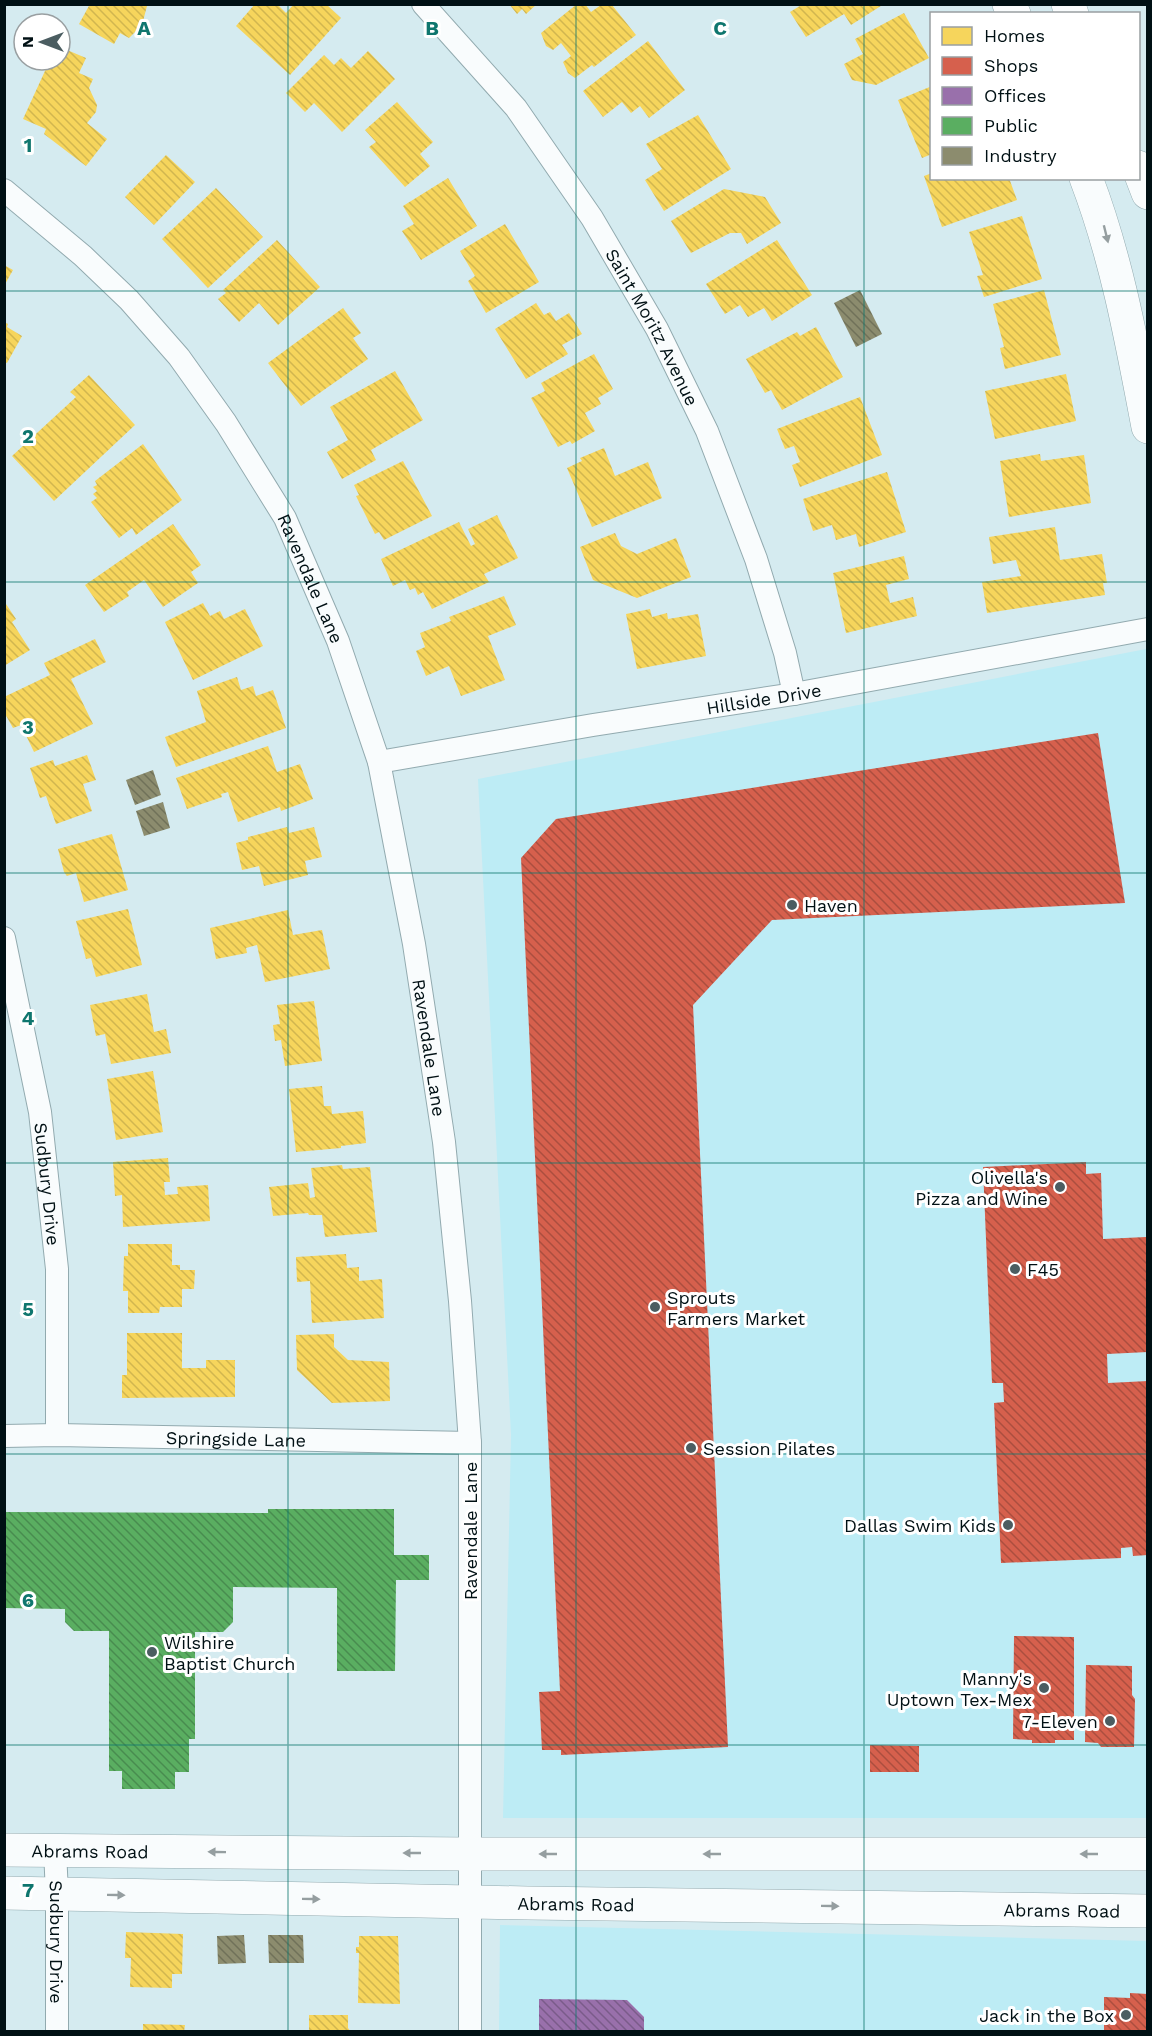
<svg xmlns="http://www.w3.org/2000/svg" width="1152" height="2036" viewBox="0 0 1152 2036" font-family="'Work Sans',sans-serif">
	<defs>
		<pattern id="homes-back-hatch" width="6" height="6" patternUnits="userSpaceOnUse" patternTransform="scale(1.5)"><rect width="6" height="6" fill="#f6d55c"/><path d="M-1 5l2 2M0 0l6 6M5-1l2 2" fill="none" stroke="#d1b64f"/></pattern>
		<pattern id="shops-back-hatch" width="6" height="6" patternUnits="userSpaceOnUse" patternTransform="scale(1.5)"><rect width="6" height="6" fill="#d6604d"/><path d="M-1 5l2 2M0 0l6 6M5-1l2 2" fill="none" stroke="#ab4e3f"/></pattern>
		<pattern id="offices-back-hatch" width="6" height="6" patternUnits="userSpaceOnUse" patternTransform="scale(1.5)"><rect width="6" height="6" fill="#9970ab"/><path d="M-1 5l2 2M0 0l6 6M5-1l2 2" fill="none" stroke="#7a5b8a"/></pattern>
		<pattern id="public-back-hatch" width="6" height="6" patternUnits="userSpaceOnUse" patternTransform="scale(1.5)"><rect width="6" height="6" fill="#5aae61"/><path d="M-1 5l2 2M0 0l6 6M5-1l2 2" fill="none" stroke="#488c4f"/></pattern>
		<pattern id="industry-back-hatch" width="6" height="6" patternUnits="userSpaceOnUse" patternTransform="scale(1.5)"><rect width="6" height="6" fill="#8c8c6e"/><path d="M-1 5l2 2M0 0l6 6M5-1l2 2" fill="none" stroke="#707159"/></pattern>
	</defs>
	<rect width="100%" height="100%" fill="#d5ebf0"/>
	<path fill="#bdecf5" d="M1146 649 1147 1818H503L511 1435 478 779Z
		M500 1925 1147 1941V2031L499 2032Z"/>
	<path fill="url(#homes-back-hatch)" d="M90 4H144L147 6 142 25 129 38 120 33 114 44 79 24Z
		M255 4H277L286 13 294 4H326L341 18 290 75 236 26Z
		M509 4H537L526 14 522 9 517 14Z
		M577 4H585L591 12 601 5H612L636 35 594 67 592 65 575 78 568 73 563 62 571 56 561 43 553 50 546 46 541 33Z
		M803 4H884L851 25 844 14 806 37 790 12Z
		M904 13 929 58 876 85 852 80 844 64 863 54 855 39Z
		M648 41 685 90 649 118 640 106 631 113 622 102 603 117 583 91Z
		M60 47 86 58 79 73 93 79 89 88 97 105 96 112 87 123 107 139 86 166 44 134 46 129 23 119 50 60H60Z
		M368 51 395 79 342 132 314 103 305 112 286 93 324 55 334 65 341 58 351 68Z
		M932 86V154L922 158 898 100Z
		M397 102 433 142 420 154 430 166 405 187 369 147 376 142 365 130Z
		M698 115 731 169 664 211 645 180 662 169 646 144Z
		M166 155 195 182 154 225 125 197Z
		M932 173V178H1009L1017 200 942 227 924 176Z
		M448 178 477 226 421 260 402 231 414 224 403 206Z
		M216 188 263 237 208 288 162 239Z
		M724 189 765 197 781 223 747 244 741 233H730L691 253 671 221Z
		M1022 216 1042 279 984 297 977 276 983 275 969 232Z
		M505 224 539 282 486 313 468 281 475 276 460 251Z
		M277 240 320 287 278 325 259 303 239 322 218 299 226 293 223 290Z
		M777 240 812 295 772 321 764 308 748 317 740 305 725 314 706 284Z
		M4 265 13 270 4 286Z
		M1044 290 1061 355 1005 369 1000 348 1004 347 993 304Z
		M536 303 544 315 550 312 556 321 569 313 582 334 562 345 568 354 526 379 495 329Z
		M343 308 361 333 353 338 368 359 301 406 268 363Z
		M4 322 8 324 7 327 22 336 7 363 4 362Z
		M816 327 843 377 782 410 771 390 765 393 746 359 797 332 800 336Z
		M594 354 613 389 598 398 601 404 585 413 595 431 572 444 570 441 558 447 531 398 545 391 541 383Z
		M395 371 423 420 371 450 376 460 342 479 327 452 348 440 330 407Z
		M1066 374 1076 421 995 439 985 391Z
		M89 375 135 425 54 501 12 456 76 397 70 392Z
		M860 397 882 455 800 487 792 465 800 462 794 446 785 449 777 429Z
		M143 444 182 500 136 535 132 528 119 538 91 502 97 498 93 494 97 491 93 487 97 485 95 481Z
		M604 448 615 476 648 462 662 498 592 527 567 468 582 461 580 458Z
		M1040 454 1041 461 1084 455 1091 503 1009 517 1000 461Z
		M403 461 432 516 384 540 379 532 375 534 356 496 359 495 354 485Z
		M887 472 906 532 859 547 856 534 836 540 832 525 813 531 803 499Z
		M497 515 518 558 484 574 489 582 432 609 423 592 418 595 415 588 410 590 405 580 393 586 381 559 459 522 471 546 475 544 468 529Z
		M173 524 201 565 191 572 198 583 163 607 144 580 127 592 129 596 104 612 85 585Z
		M1055 527 1060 560 1102 554 1107 583H1103L1105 595 987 613 982 582 1021 576 1016 560 993 564 989 537Z
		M615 533 621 546 637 554 676 538 691 577 637 598 593 580 580 547Z
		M904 556 909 579 886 585 890 603 913 597 917 616 846 633 833 573Z
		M504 596 516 625 488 636 505 680 461 696 449 666 426 676 416 651 425 647 420 633 451 621 449 617Z
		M4 601 16 619 12 622 30 650 4 666Z
		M203 603 210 616 220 611 224 619 245 609 263 646 193 680 165 622Z
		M650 609 652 617 667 613 668 619 698 614 706 656 637 669 626 614Z
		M95 639 106 662 71 679 93 724 34 752 21 725 13 728 4 712V697L50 675 44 663Z
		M237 677 241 690 253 686 256 696 273 690 286 728 176 767 165 737 206 722 197 691Z
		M268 746 277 772 300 764 313 799 281 811 280 807 238 822 228 792 221 794 222 797 187 809 176 778Z
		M87 755 96 780 83 784 92 811 56 824 46 796 40 798 30 768 53 760 55 766Z
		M287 827 289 833 314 827 322 857 305 861 308 875 264 886 259 866 242 870 236 843 248 840V837Z
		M112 834 128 890 84 902 76 873 67 876 64 872 58 849Z
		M128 909 142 965 96 977 91 958 86 959 76 921Z
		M288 910 293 935 322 930 330 969 265 982 257 945 246 948 247 953 216 959 210 928Z
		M147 994 154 1032 166 1029 171 1053 111 1064 105 1034 96 1036 90 1005Z
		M314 1001 322 1061 285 1066 281 1040 275 1041 273 1025 280 1024 277 1005Z
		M153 1071 163 1132 116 1140 107 1079Z
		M322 1086 324 1106H331L332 1114 363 1111 366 1143 341 1146V1148L296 1152 289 1089Z
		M168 1158 170 1182H164L165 1195 178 1194 177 1187 208 1185 210 1221 123 1227 122 1195 115 1196 113 1162Z
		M342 1165 343 1169 370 1167 377 1232 325 1237 322 1215H309L308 1213 273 1216 269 1187 308 1183 310 1198 315 1197 311 1168Z
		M128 1244H172V1265H180V1270H195L194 1289H182V1307H160L159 1313H128V1291H123L124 1256H128Z
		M346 1254 347 1268 359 1267V1281L382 1279 384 1318 312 1323 310 1281 297 1282 296 1257Z
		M127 1333H182V1368H206V1360H235V1397L122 1398V1375H127Z
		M334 1334V1347L348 1360 389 1362 390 1401 332 1403 297 1370 296 1335Z
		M126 1932 183 1934 182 1974H172V1988L130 1987 131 1958H125Z
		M359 1936H398L400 2004 358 2003 359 1953H356V1947H359Z
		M309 2015H348V2028L351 2032H309Z
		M143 2024 185 2025 184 2032H143Z"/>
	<path fill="url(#shops-back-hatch)" d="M1098 733 1125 903 772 920 693 1005 728 1747 561 1755V1750H542L539 1692 560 1691 521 858 556 819Z
		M1086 1162V1174L1101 1173 1103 1239 1146 1237 1148 1352 1107 1354 1108 1383 1148 1381V1555L1133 1556 1132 1547 1121 1548V1558L1001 1563 994 1403 1004 1402 1003 1383H992L983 1167Z
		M1014 1636 1074 1637V1740H1055V1743H1032V1740L1013 1739Z
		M1086 1665 1132 1666V1695L1135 1699 1134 1747H1101L1098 1743 1085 1742Z
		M870 1745 919 1746V1772H870Z
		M1130 1993 1148 1994V2032H1104V1997L1130 1998Z"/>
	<path fill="url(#offices-back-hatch)" d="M539 1999 627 2000 644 2017V2032H539Z"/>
	<path fill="url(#public-back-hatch)" d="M268 1509H394V1555H429V1580H396L395 1671H337V1588L233 1587V1622L223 1632H195V1739H189V1772H175V1789H122V1771H109V1631H74L65 1622V1609L4 1608V1512L268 1513Z"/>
	<path fill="url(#industry-back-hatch)" d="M860 290 882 334 856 347 834 303Z
		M153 770 161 795 135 805 126 780Z
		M163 802 170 828 144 836 136 811Z
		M244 1935 246 1963 218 1964 217 1936Z
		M268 1935H303L304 1963H269Z"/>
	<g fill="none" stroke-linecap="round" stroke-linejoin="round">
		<defs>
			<g id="minor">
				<path id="s1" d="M423 4 516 108 592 218 657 329 707 431 756 559 785 653 794 694"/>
				<path id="s2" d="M4 190 83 256 129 300 179 357 226 423 285 518 338 641 379 762 414 944 444 1142 460 1301 470 1443V2032"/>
				<path id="s3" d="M379 762 593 725 794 694 1148 629"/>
				<path id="s4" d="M4 938 40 1112 57 1269V1435"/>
				<path id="s5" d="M4 1436 57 1435 470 1443"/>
				<path id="s6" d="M55 1850 57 1894V2032"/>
			</g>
			<g id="secondary">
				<path d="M1009 4 1014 14"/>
				<path d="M1068 4 1072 14"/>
				<path d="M1138 167 1148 193"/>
				<path d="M1086 178C1117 259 1132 343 1148 427"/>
				<path id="s7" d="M4 1850 470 1854H1148"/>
				<path id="s8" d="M4 1893 528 1903 1148 1911"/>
			</g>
		</defs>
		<use href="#minor" stroke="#92aaaf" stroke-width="24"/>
		<use href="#secondary" stroke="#92aaaf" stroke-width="34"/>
		<use href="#minor" stroke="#f9fcfd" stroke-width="22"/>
		<use href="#secondary" stroke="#f9fcfd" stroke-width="33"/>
	</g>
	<defs><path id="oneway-solid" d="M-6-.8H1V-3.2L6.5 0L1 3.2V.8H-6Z" transform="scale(1.5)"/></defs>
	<g fill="#959ea0">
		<use href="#oneway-solid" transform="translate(1106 234) rotate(76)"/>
		<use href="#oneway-solid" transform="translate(217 1852) rotate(-179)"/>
		<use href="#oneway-solid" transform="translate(412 1853) rotate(-180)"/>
		<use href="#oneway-solid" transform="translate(548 1854) rotate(180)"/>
		<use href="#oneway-solid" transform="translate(712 1854) rotate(-180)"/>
		<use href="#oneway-solid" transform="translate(1089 1854) rotate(-180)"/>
		<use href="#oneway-solid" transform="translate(116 1895) rotate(1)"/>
		<use href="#oneway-solid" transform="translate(311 1899) rotate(1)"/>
		<use href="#oneway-solid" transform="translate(830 1906) rotate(1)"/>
	</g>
	<path fill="none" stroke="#0f766e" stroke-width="1.5" stroke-opacity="0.55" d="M288 4V2032M576 4V2032M864 4V2032M4 291H1148M4 582H1148M4 873H1148M4 1163H1148M4 1454H1148M4 1745H1148"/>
	<g fill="#4b5d61" stroke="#fff" stroke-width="2">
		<circle cx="792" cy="905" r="6"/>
		<circle cx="1060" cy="1187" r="6"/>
		<circle cx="1015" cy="1269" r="6"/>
		<circle cx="655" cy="1307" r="6"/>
		<circle cx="691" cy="1448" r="6"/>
		<circle cx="1008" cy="1525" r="6"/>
		<circle cx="152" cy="1652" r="6"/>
		<circle cx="1044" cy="1688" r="6"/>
		<circle cx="1110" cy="1721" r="6"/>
		<circle cx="1126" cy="2015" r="6"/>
	</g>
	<g text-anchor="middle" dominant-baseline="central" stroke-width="6" stroke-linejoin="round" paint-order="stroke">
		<g font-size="18" fill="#001014" stroke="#fff">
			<text stroke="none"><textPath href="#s1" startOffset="398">Saint Moritz Avenue</textPath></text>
			<text stroke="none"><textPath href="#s2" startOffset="501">Ravendale Lane</textPath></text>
			<text stroke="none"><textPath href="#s3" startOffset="390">Hillside Drive</textPath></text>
			<text stroke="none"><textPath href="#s2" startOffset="987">Ravendale Lane</textPath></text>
			<text stroke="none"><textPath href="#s4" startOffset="250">Sudbury Drive</textPath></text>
			<text stroke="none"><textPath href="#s5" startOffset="232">Springside Lane</textPath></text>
			<text transform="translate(470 1531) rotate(-90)">Ravendale Lane</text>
			<text stroke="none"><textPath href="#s7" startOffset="86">Abrams Road</textPath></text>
			<text stroke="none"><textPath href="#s8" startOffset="572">Abrams Road</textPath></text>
			<text stroke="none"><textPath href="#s8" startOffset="1058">Abrams Road</textPath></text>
			<text stroke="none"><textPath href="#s6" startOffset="92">Sudbury Drive</textPath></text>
		</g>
		<g font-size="18" fill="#001014" stroke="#fff" text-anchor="start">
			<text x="804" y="905">Haven</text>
			<text x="1048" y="1177" text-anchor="end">Olivella's<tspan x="1048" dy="21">Pizza and Wine</tspan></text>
			<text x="1027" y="1269">F45</text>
			<text x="667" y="1297">Sprouts<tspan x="667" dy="21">Farmers Market</tspan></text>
			<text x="703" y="1448">Session Pilates</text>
			<text x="996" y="1525" text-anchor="end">Dallas Swim Kids</text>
			<text x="164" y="1642">Wilshire<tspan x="164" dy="21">Baptist Church</tspan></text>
			<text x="1032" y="1678" text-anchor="end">Manny's<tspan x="1032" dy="21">Uptown Tex-Mex</tspan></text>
			<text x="1098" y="1721" text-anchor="end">7-Eleven</text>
			<text x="1114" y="2015" text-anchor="end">Jack in the Box</text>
		</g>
	</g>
	<g font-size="20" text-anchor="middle" font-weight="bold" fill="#0f766e" stroke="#fff" stroke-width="6" stroke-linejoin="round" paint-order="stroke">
		<text x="144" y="35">A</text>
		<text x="432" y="35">B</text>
		<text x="720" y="35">C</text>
		<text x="28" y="152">1</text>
		<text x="28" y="443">2</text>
		<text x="28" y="734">3</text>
		<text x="28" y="1025">4</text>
		<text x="28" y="1316">5</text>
		<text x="28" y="1607">6</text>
		<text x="28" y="1897">7</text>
	</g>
	<rect width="1152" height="2036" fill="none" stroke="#001014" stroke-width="12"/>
	<rect x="930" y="12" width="210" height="168" fill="#ffffff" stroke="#999fa1" stroke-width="1.5"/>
	<rect x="942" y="27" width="30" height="18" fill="#f6d55c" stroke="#999fa1" stroke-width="1.5"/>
	<text x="984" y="42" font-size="18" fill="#001014">Homes</text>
	<rect x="942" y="57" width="30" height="18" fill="#d6604d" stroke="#999fa1" stroke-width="1.5"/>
	<text x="984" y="72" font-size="18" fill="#001014">Shops</text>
	<rect x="942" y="87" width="30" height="18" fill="#9970ab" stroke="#999fa1" stroke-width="1.5"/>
	<text x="984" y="102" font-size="18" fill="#001014">Offices</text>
	<rect x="942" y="117" width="30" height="18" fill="#5aae61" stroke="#999fa1" stroke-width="1.5"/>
	<text x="984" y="132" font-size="18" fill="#001014">Public</text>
	<rect x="942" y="147" width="30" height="18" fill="#8c8c6e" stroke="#999fa1" stroke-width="1.5"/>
	<text x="984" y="162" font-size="18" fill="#001014">Industry</text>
	<g transform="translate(42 42) rotate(270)"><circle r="28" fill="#ffffff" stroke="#999fa1" stroke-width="1.5"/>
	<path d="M0-4.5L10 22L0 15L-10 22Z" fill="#4b5d61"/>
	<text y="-9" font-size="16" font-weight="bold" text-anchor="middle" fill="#001014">N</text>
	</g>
</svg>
